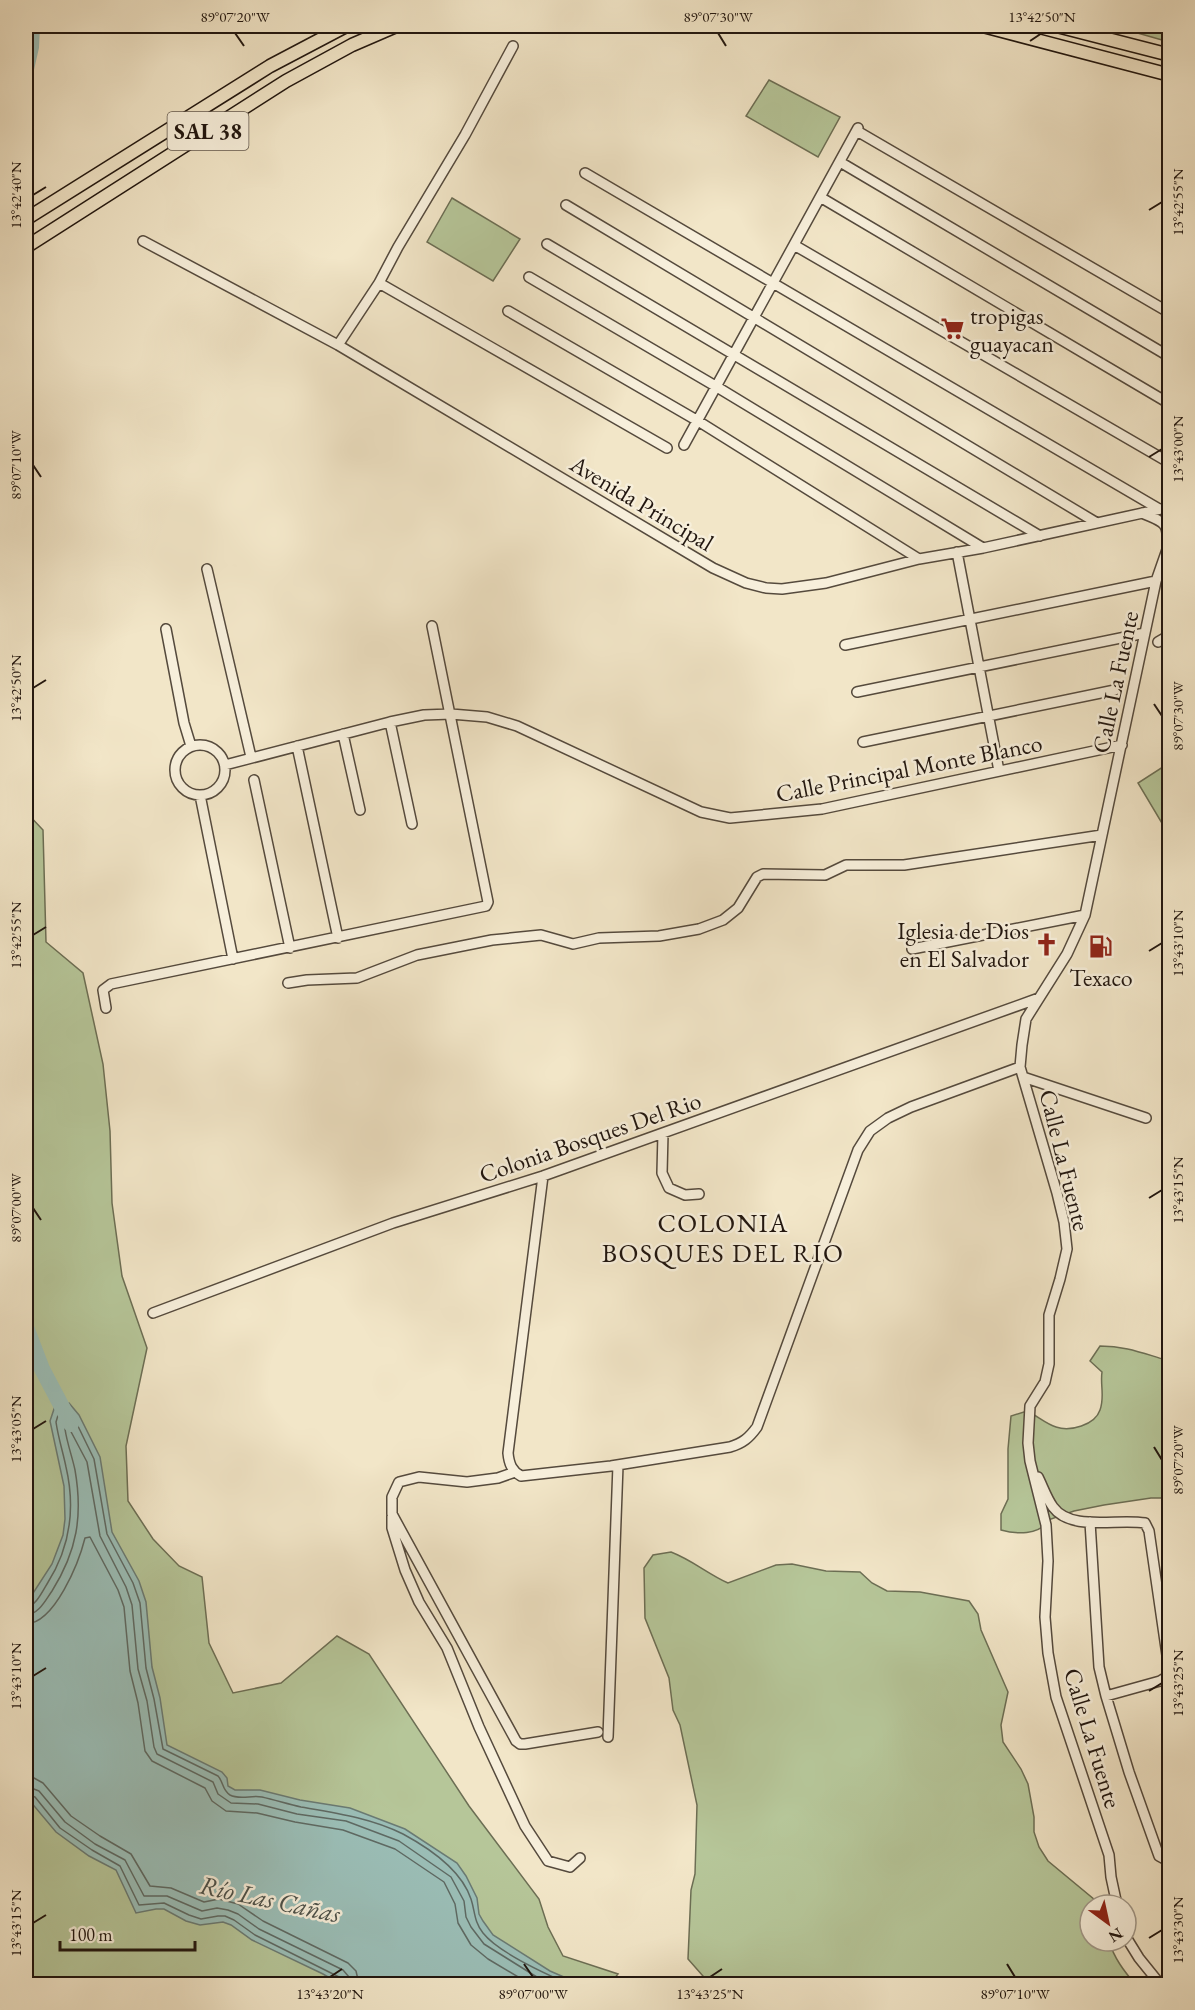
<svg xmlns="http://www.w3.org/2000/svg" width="1195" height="2010" viewBox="0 0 1195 2010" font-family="'EB Garamond',serif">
	<rect width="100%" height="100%" fill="#f2e6c8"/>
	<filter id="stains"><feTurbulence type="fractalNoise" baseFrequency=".00333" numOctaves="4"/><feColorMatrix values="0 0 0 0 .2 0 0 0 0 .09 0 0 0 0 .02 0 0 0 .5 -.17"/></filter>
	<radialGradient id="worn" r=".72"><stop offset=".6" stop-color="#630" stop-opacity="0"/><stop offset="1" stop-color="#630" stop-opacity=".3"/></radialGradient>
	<path fill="#b6c699" stroke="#6c6e54" stroke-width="1.5" d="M1113 26H1169V42Z
		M769 80 840 117 818 157 746 116Z
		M452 198 520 239 493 281 427 242Z
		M1169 763V835L1138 783Z
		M26 812 43 830 46 942 83 973 103 1064 110 1131 112 1203 122 1276 147 1348 126 1446 128 1501 153 1539 179 1566 202 1577 209 1643 233 1693 281 1683 337 1636 369 1654 469 1806 539 1899 548 1927 563 1956 618 1974 610 1984H26Z
		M1100 1346C1126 1346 1142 1353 1166 1360L1169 1359V1498H1151L1104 1505 1074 1511 1048 1520C1040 1536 1015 1534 1001 1530V1514L1008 1499V1449L1011 1416 1027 1411C1036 1415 1046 1424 1056 1427 1070 1432 1095 1425 1100 1410 1105 1397 1100 1385 1102 1372L1090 1361Z
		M671 1552C692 1560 708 1574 728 1583L776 1565 792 1564 826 1571 860 1572 872 1583 887 1591 920 1592 969 1601 978 1614 981 1630 1008 1692 1001 1725 1003 1742 1021 1769 1028 1784 1034 1817V1832L1039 1847 1048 1861 1101 1905H1090V1941H1109C1114 1958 1124 1971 1135 1984H710L688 1959 691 1890 695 1874 697 1805 680 1725 673 1710 669 1678 645 1618 644 1568 653 1555Z"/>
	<path fill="#9bbfb8" stroke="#6a7b74" stroke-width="1.5" d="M69 1403 79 1415 100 1457 112 1532 139 1581 146 1602 152 1667 160 1698 167 1745 222 1772 227 1778 228 1786 235 1790H260L300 1800 350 1808 405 1829 457 1863 466 1876 477 1898 479 1914 483 1921 493 1935 550 1971 580 1984H340L323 1974 252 1940 231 1925 223 1922 200 1925 186 1921 164 1909H156L136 1913 116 1870 89 1856 56 1832 30 1801 26 1799V1604L52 1564 63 1535 65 1519 64 1486 50 1421 55 1406Z"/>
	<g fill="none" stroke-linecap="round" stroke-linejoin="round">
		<path stroke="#5e6a64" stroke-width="1.5" d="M26 1607C36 1606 42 1592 47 1584 70 1548 76 1510 66 1467 63 1452 58 1437 56 1422L59 1412 66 1410 74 1418 94 1459 107 1534 133 1583 140 1603 146 1668 154 1699 163 1749 218 1776C224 1783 222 1790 230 1795 239 1800 252 1795 262 1797 275 1800 288 1804 301 1807 336 1813 371 1818 403 1834 429 1848 461 1869 471 1899 475 1911 474 1922 483 1933 498 1952 546 1974 569 1984
			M26 1615C39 1614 45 1601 52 1591 77 1551 83 1516 75 1470 72 1456 67 1443 65 1429L68 1426 87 1462 100 1536 126 1587 132 1605 138 1669 147 1701 154 1747 157 1754 213 1782 218 1794 231 1803 258 1804 297 1814 346 1821 399 1841 451 1877 464 1901 466 1917 471 1927 484 1944 548 1984
			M26 1624C55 1623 79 1562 85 1538L90 1537 118 1590 124 1607 130 1671 138 1703 145 1751 152 1761 205 1788 212 1801 226 1811 257 1813 295 1822 343 1830 395 1849 444 1882 455 1904 458 1923 471 1945 488 1959 530 1984
			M26 1777 34 1778 43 1783 71 1816 100 1836 131 1854 150 1886 171 1888 204 1902 219 1899 238 1904 263 1921 348 1963 356 1971 359 1984
			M26 1786 39 1791 65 1822 95 1844 125 1860 144 1896H167L202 1911 217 1908 228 1910 238 1914 259 1929 343 1970 349 1977 350 1984
			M26 1794 35 1797 60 1828 92 1850 120 1866 139 1905 164 1903 189 1915 201 1919 218 1916H225L234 1920 255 1935 339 1977 342 1984"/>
		<path stroke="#9bbfb8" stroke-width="16" d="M26 69 31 47 32 26
			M26 1327 42 1369 71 1424"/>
		<defs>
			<path id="minor" d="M857 131 1170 313
				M840 162 1170 357
				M585 173 1159 509
				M820 197 1170 404
				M566 205 1097 523
				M143 241 338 345 713 568 746 583 766 588 782 589 826 583 919 559 983 548 1170 507
				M547 244 1040 536
				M794 245 1170 463
				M529 277 717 387 983 548
				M379 283 667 448
				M508 311 698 421 919 559
				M338 345 379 283 398 247 465 135 513 46
				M684 445 858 128
				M1142 513C1162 522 1169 521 1167 545
				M957 552 999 771
				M207 569 251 757
				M166 629 184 723 191 746
				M1158 642 1170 635
				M845 645 1156 581
				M857 692 1145 633
				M390 722 412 824
				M343 734 360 810
				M863 742 1115 690
				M175 770a25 25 0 1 1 50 0a25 25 0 1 1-50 0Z
				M297 746 338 938
				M225 765 390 722 424 715 451 714 487 717 517 726 701 812 730 818 822 809 1122 745
				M254 780 290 948
				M200 795 233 959
				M912 949 1085 915
				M288 983 307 980 357 978 417 955 492 940 541 935 573 944 599 938 659 936 699 929 723 920 738 908 757 877 763 874 825 875 846 865H904L1102 835
				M106 1008 103 990 111 984 486 906 488 902 432 626
				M1023 1077 1146 1118
				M663 1133 662 1173 669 1188 685 1195 699 1194
				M543 1176 508 1453C509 1464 512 1471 521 1476L611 1466 730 1447C743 1443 749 1438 757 1427L858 1150 870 1131 888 1118 911 1107 1020 1067
				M153 1313 393 1223 543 1176 1039 998
				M515 1472 498 1478 467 1482 419 1477 399 1482 392 1497V1514L516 1741 520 1744H525L598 1732
				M1038 1477C1043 1487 1047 1499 1053 1507 1071 1532 1118 1518 1145 1523L1149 1531 1169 1669 1168 1676 1160 1681 1106 1696
				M392 1516V1528L405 1570 419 1602 447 1648 479 1727 525 1826 548 1861 570 1867 580 1858
				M1090 1522 1099 1667 1106 1696 1129 1772 1159 1856 1170 1862
				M608 1737 618 1465
				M1117 1905 1111 1877 1109 1855 1056 1697 1048 1653 1045 1617 1048 1561 1046 1525 1030 1461 1028 1443 1030 1406 1045 1382 1049 1364V1315L1060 1279 1067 1249 1064 1222 1057 1193 1020 1067 1022 1045 1026 1019 1067 954 1085 915 1156 581 1170 541
				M1126 1937 1139 1958 1160 1984"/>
			<path id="highway" d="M983 26 1170 75
				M1057 26 1170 55
				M26 219 270 66 346 26
				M26 247 286 81 352 45 396 26"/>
		</defs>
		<use href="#minor" stroke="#554a3d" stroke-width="12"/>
		<use href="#highway" stroke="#21160f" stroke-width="15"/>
		<use href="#minor" stroke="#f7efdb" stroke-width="9"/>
		<use href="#highway" stroke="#f2e6c8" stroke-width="12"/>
	</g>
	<path fill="none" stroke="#21160f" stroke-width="2" d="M235 33 244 46M718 33 726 46M1030 41 1042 33M33 195 46 187M1149 210 1162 202M1149 457 1162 449M33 465 41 477M33 688 46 680M1154 704 1162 716M33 935 46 927M1149 951 1162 943M1149 1198 1162 1190M33 1208 41 1220M33 1429 46 1421M1154 1447 1162 1460M33 1676 46 1668M1149 1691 1162 1683M33 1923 46 1915M1149 1938 1162 1930M524 1964 533 1977M1007 1964 1015 1977M330 1977 342 1969M710 1977 722 1969"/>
	<defs>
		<symbol id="supermarket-bare" viewBox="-9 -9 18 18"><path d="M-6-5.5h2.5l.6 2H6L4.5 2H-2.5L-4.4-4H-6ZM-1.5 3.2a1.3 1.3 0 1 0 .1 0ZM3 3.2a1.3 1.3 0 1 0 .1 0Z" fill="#8f2418" stroke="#f7efdb" stroke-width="2.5" paint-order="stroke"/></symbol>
		<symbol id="church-bare" viewBox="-9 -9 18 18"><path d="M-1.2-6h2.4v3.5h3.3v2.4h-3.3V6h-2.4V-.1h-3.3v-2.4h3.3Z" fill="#8f2418" stroke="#f7efdb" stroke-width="2.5" paint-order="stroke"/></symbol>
		<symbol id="fuel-bare" viewBox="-9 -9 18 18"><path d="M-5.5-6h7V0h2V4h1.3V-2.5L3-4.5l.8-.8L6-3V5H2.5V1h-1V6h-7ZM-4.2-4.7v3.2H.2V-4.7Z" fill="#8f2418" stroke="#f7efdb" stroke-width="2.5" paint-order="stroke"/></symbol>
	</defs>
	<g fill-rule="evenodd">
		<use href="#supermarket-bare" x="936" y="312" width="33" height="33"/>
		<use href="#church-bare" x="1030" y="928" width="33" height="33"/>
		<use href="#fuel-bare" x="1084" y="930" width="33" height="33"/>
	</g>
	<g text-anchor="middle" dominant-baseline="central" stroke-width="5" stroke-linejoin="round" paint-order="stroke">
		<rect fill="#f7efdb" stroke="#61574c" stroke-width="1.5" x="167.5" y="112" width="81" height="38" rx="4.5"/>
		<g font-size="22" font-weight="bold" fill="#21160f">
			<text x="208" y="131">SAL 38</text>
		</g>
		<g font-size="24" fill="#21160f" stroke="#f7efdb" text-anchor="start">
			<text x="970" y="315">tropigas<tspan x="970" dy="28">guayacan</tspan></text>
			<text x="1029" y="930" text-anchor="end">Iglesia de Dios<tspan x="1029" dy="28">en El Salvador</tspan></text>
			<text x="1101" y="977" text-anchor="middle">Texaco</text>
		</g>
		<g font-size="24" fill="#21160f" stroke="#f7efdb">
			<text transform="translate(642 503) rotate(31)">Avenida Principal</text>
			<text transform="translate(1115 682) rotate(-78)">Calle La Fuente</text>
			<text transform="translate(909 768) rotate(-11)">Calle Principal Monte Blanco</text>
			<text transform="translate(590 1137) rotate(-19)">Colonia Bosques Del Rio</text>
			<text transform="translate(1065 1160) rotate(76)">Calle La Fuente</text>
			<text transform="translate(1093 1738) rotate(73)">Calle La Fuente</text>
		</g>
		<g font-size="26" letter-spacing="1.5" fill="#21160f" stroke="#f7efdb">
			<text x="723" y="1223">COLONIA<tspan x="723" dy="30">BOSQUES DEL RIO</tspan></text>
		</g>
		<g font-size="26" font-style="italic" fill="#4c514a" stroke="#f7efdb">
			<text transform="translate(270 1899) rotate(12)">Río Las Cañas</text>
		</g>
	</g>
	<rect width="1195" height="2010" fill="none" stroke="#f2e6c8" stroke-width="66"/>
	<g transform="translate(1108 1923) rotate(147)"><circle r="28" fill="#f7efdb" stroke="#a19889" stroke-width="1.5"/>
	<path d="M0-4.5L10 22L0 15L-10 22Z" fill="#8f2418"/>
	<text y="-9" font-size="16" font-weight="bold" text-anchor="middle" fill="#21160f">N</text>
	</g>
	<path d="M60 1941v9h135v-9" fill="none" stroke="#21160f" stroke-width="3"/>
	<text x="69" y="1941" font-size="18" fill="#21160f" stroke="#f7efdb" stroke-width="4.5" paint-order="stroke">100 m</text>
	<rect x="33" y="33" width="1129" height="1944" fill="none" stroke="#21160f" stroke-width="2"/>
	<g font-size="15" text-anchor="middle" fill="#21160f">
		<text x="235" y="22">89°07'20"W</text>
		<text x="718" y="22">89°07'30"W</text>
		<text x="1042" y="22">13°42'50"N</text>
		<text transform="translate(16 195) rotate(-90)" y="5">13°42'40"N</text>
		<text transform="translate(1178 202) rotate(-90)" y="5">13°42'55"N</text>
		<text transform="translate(1178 449) rotate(-90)" y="5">13°43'00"N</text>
		<text transform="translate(16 465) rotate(-90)" y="5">89°07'10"W</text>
		<text transform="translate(16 688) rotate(-90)" y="5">13°42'50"N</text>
		<text transform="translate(1178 716) rotate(-90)" y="5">89°07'30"W</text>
		<text transform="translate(16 935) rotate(-90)" y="5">13°42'55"N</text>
		<text transform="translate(1178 943) rotate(-90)" y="5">13°43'10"N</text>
		<text transform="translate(1178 1190) rotate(-90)" y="5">13°43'15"N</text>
		<text transform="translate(16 1208) rotate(-90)" y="5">89°07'00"W</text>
		<text transform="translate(16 1429) rotate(-90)" y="5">13°43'05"N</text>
		<text transform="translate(1178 1460) rotate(-90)" y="5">89°07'20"W</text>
		<text transform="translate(16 1676) rotate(-90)" y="5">13°43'10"N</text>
		<text transform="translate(1178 1683) rotate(-90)" y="5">13°43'25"N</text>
		<text transform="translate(16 1923) rotate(-90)" y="5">13°43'15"N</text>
		<text transform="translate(1178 1930) rotate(-90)" y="5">13°43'30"N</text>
		<text x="330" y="1999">13°43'20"N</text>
		<text x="533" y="1999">89°07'00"W</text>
		<text x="710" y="1999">13°43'25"N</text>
		<text x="1015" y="1999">89°07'10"W</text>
	</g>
	<rect width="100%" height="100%" filter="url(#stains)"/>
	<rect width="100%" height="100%" fill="url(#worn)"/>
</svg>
